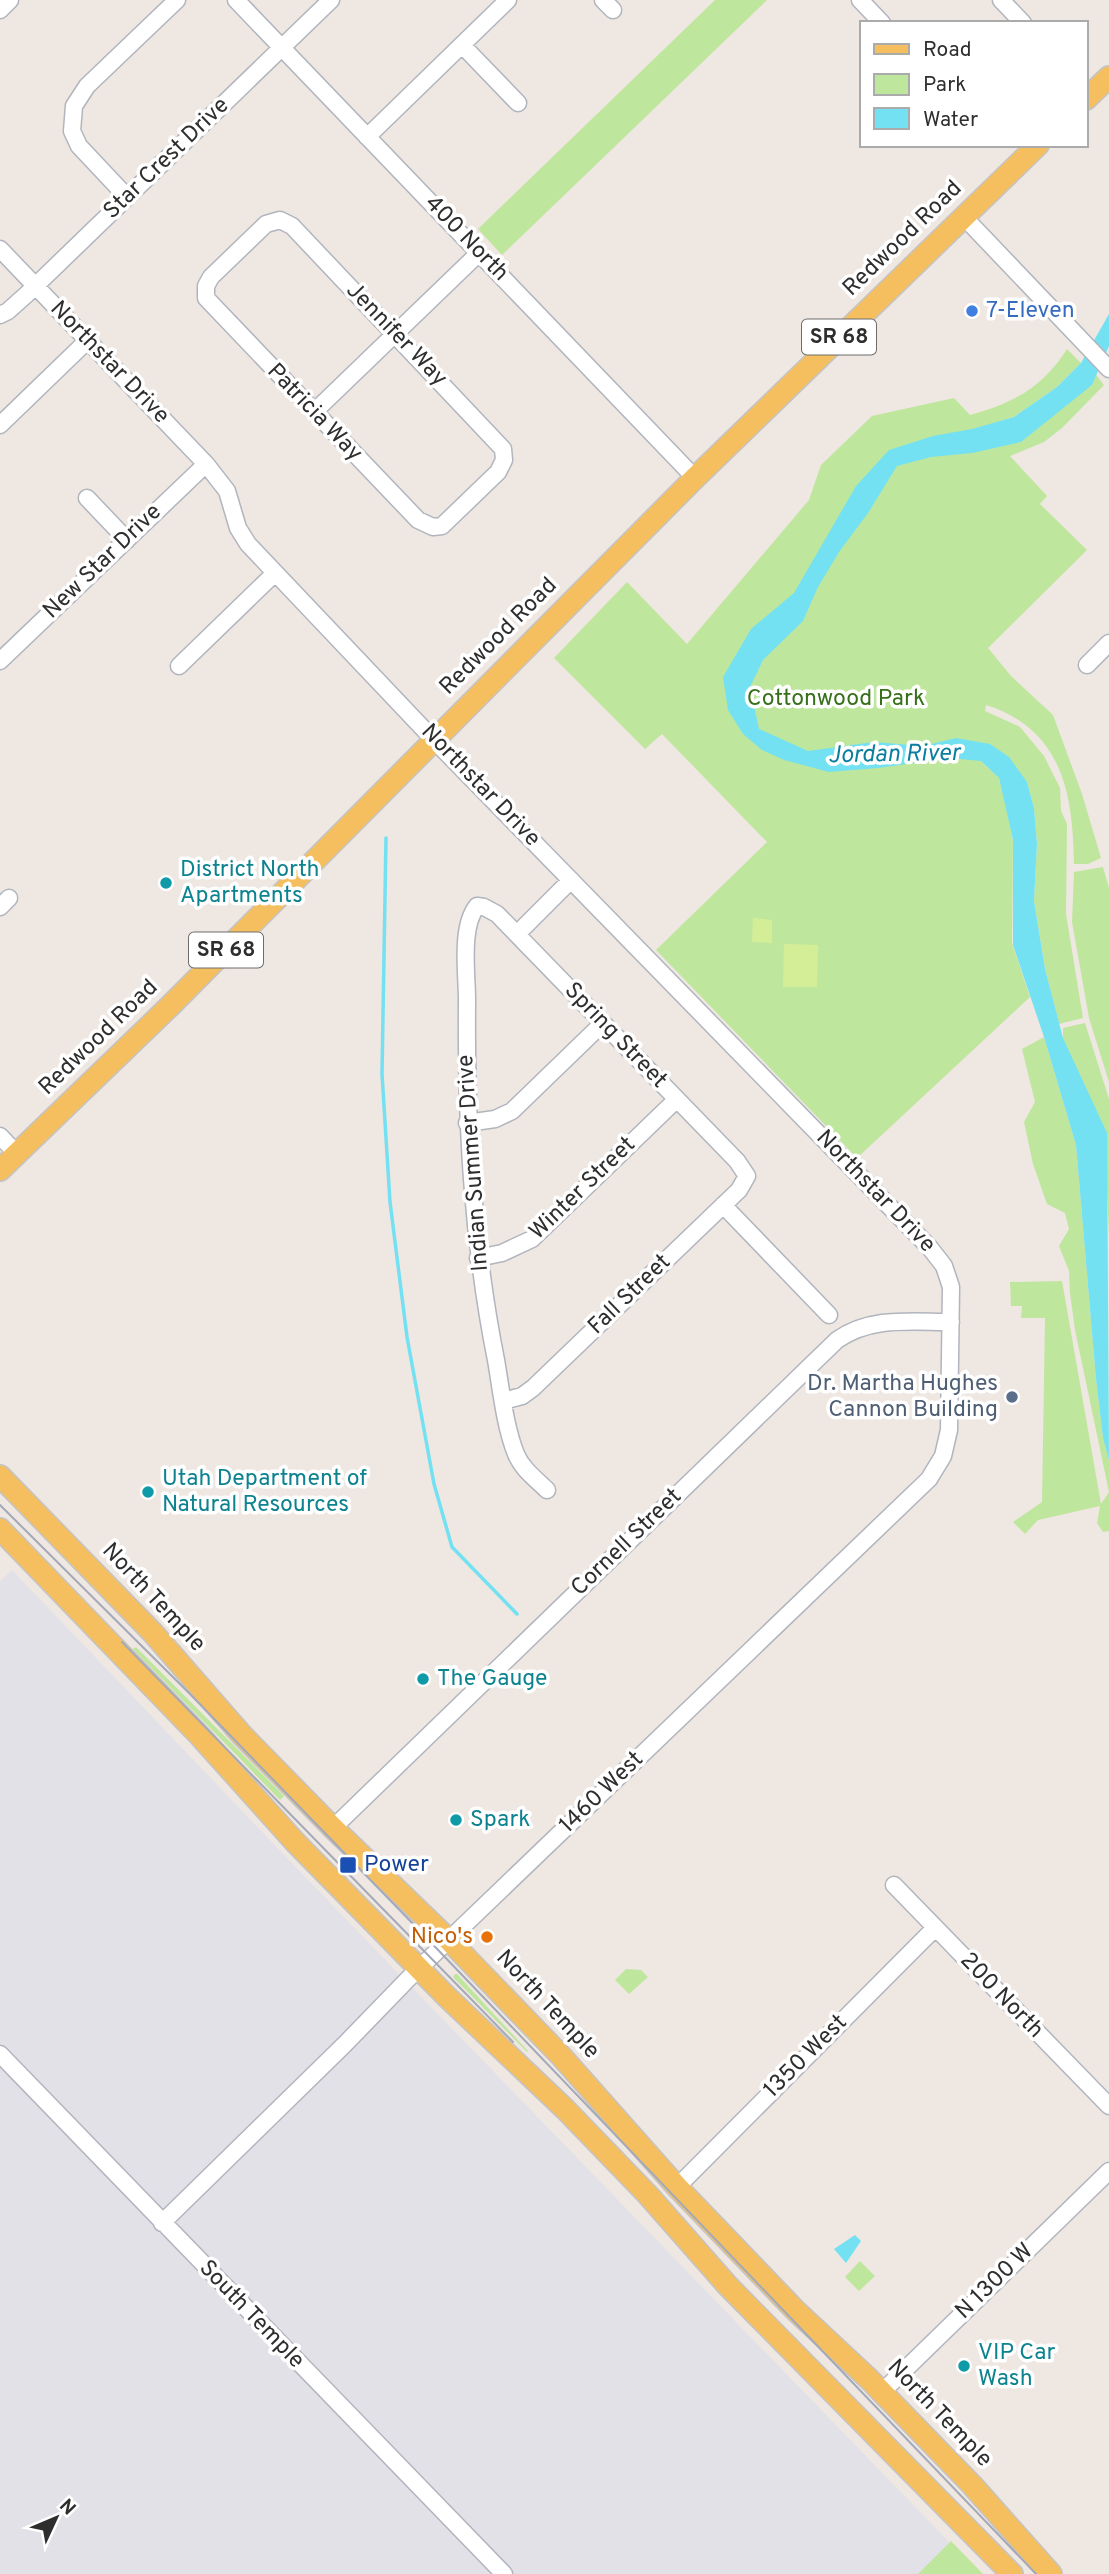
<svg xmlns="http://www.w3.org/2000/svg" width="1109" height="2574" viewBox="0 0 1109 2574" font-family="Overpass,sans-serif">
	<rect width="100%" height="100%" fill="#efe7e1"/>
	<path fill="#e2e1e8" d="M12 1570 308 1880 951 2544 918 2574H0V1581Z"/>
	<path fill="#bfe69d" d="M715 0H767L502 255 478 229Z
		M1067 349 1081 363 1057 387 1014 417 982 427 1000 447 1092 385 1096 375 1104 385 1062 428 1044 442 1010 456 1047 496 1040 504 1087 550 988 648 1011 676 1053 715 1082 794 1101 858 1088 864H1074C1073 793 1062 729 986 705L985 711 1020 727 1044 756 1060 788 1061 811 1067 824 1066 914 1083 1018 1059 1024 1045 969 1034 901 1037 844 1034 808 1027 782 981 761 999 778 1006 806 1013 841 1012 943 1030 997 857 1158 656 950 767 842 662 734 645 749 554 658 627 582 687 644 809 500 821 465 872 416 954 398 970 415C1014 403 1043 387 1067 349Z
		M1103 867 1109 888V1082L1089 1018 1072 922 1074 872Z
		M1085 1023 1109 1099V1235L1107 1190 1063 1038V1028Z
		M1044 1037 1076 1145 1096 1379 1103 1438 1109 1460V1531L1103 1532 1097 1523 1100 1506 1038 1520 1025 1534 1013 1522 1042 1502 1045 1318H1021L1022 1306H1011L1010 1282 1062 1281 1101 1504 1109 1492 1075 1330 1070 1293 1069 1271 1059 1246 1069 1229 1065 1213 1047 1204 1033 1164 1024 1122 1035 1102 1022 1049Z
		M136 1647 284 1796 280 1800 133 1649Z
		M626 1969 641 1970 648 1977 629 1994 615 1980Z
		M455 1974H457L528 2051 527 2052 453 1977Z
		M860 2261 875 2276 859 2291 845 2277Z
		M951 2541 983 2574H918Z"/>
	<path fill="#d4ee98" d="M753 918 772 920V943L752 942Z
		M784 944 818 945 817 987H783Z"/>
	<path fill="#73e1f2" d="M1109 314V346L1092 385 1021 442 972 453 931 457 897 466 868 513 839 552 818 587 803 621 763 660 750 687 759 729 808 751 874 742 923 746 956 738 990 744 1009 757 1027 782 1034 808 1037 844 1034 901 1045 969 1063 1038 1107 1133 1109 1460 1103 1438 1096 1379 1076 1145 1044 1037 1013 945V840L999 778 981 761 949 758 878 768 829 772 784 760 762 750 743 734 728 710 723 677 751 629 794 593 856 486 889 450 933 436 972 429 1014 417 1057 387 1081 363Z
		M855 2235 861 2241 846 2263 834 2249Z"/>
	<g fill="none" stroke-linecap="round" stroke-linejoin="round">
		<path stroke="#73e1f2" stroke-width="3.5" d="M386 838 382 1074 390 1202 407 1337 434 1484 452 1547 517 1614"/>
		<defs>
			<path id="minor" d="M236 0 695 478
				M603 0 613 10
				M860 0 882 23
				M1001 0 1023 23
				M0 10 10 0
				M462 45 518 103
				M367 137 508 0
				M127 197 79 146 72 131 74 106 87 86 177 0
				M964 217 1109 369
				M280 220 292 226 503 449 504 460 498 472 442 526 433 527 418 520 206 298V286L211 277 266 224Z
				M0 249 206 464 227 491 238 528 248 544 434 740 930 1248 944 1266 951 1287 949 1430 943 1456 929 1479 409 1978 345 2044 162 2223
				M0 315 8 311 27 294 331 0
				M314 412 479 253
				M0 425 88 340
				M87 498 127 540
				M0 661 206 464
				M1087 665 1109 643
				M179 666 275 573
				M0 907 9 898
				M517 934 571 880
				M467 1123 495 1119 512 1111 603 1023
				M0 1136 17 1154
				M723 1205 829 1315
				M478 1258 502 1253 532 1239 677 1099
				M503 1401 522 1396 533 1388 739 1190 747 1176 737 1161 497 914 484 907 477 906C460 927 467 973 467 1000 466 1122 472 1240 496 1360 501 1389 505 1427 516 1454 522 1469 536 1479 547 1490
				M333 1828 837 1340C871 1316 912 1322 951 1322
				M894 1885 1109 2106
				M0 2054 504 2574
				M677 2187 935 1928
				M882 2392 1109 2171"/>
			<path id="major" d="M1086 99 1109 77
				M0 1170 170 1006 695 478 1038 145
				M0 1476 153 1633 241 1734 333 1828 449 1940 561 2056 677 2187 796 2311 869 2379 972 2485 1051 2574
				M0 1529 199 1735 295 1842 447 1997 565 2109 648 2195 728 2286 1012 2574"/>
		</defs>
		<use href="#minor" stroke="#b1b5be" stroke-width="19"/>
		<use href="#major" stroke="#c4c4c4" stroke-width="24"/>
		<use href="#minor" stroke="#fff" stroke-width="16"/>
		<use href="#major" stroke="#f5bf60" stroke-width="21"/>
		<path stroke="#a3a9b8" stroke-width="2" d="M0 1505 190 1694 418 1929 1036 2574
			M122 1642 513 2042"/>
	</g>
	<circle fill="#3f7fe0" stroke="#fff" stroke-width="2.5" cx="972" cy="311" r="7"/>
	<g fill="#0f9aa8" stroke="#fff" stroke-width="2.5">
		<circle cx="166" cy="883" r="7"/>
		<circle cx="148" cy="1492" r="7"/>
		<circle cx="423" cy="1679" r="7"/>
		<circle cx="456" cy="1820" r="7"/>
		<circle cx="964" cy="2366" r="7"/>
	</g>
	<circle fill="#5c6f8a" stroke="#fff" stroke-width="2.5" cx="1012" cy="1397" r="7"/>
	<rect fill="#1a4fb4" stroke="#fff" stroke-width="2.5" x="339" y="1856" width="18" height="18" rx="3.5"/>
	<circle fill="#e8710a" stroke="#fff" stroke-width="2.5" cx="487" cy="1937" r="7"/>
	<g text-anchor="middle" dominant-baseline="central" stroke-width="7" stroke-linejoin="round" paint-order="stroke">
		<g fill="#fff" stroke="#6d6d6d" stroke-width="2">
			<rect x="802" y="319.5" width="74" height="35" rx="5"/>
			<rect x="189" y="932.5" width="74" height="35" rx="5"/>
		</g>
		<g font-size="21" font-weight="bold" fill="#2e2e2e">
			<text x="839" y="337">SR 68</text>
			<text x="226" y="950">SR 68</text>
		</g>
		<g font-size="23" fill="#2e2e2e" stroke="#fff">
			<text transform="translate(167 159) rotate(-44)">Star Crest Drive</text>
			<text transform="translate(466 239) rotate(46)">400 North</text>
			<text transform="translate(903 239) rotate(-44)">Redwood Road</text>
			<text transform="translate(396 335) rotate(46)">Jennifer Way</text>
			<text transform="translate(109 363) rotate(46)">Northstar Drive</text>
			<text transform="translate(314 413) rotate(46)">Patricia Way</text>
			<text transform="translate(103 562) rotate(-44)">New Star Drive</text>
			<text transform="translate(499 637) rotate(-45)">Redwood Road</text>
			<text transform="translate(480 786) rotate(46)">Northstar Drive</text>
			<text transform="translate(615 1036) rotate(46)">Spring Street</text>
			<text transform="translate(99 1038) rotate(-44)">Redwood Road</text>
			<text transform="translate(474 1163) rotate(-94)">Indian Summer Drive</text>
			<text transform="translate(583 1189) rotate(-44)">Winter Street</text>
			<text transform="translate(875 1192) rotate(46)">Northstar Drive</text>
			<text transform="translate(630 1295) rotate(-44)">Fall Street</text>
			<text transform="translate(627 1543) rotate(-44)">Cornell Street</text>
			<text transform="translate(153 1598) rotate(47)">North Temple</text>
			<text transform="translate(602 1793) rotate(-44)">1460 West</text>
			<text transform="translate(1001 1996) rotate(46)">200 North</text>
			<text transform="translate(547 2005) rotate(47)">North Temple</text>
			<text transform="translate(806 2057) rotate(-45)">1350 West</text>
			<text transform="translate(995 2282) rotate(-44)">N 1300 W</text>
			<text transform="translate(251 2315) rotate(46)">South Temple</text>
			<text transform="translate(939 2414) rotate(46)">North Temple</text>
		</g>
		<g font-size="23" fill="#366cbe" stroke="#fff" text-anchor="start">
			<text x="986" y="311">7-Eleven</text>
		</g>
		<g font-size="23" fill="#367019" stroke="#fff">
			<text x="836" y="699">Cottonwood Park</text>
		</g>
		<g font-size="23" fill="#0d838f" stroke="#fff" text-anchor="start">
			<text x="180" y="870">District North<tspan x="180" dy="26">Apartments</tspan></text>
			<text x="162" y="1479">Utah Department of<tspan x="162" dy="26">Natural Resources</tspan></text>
			<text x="437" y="1679">The Gauge</text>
			<text x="470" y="1820">Spark</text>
			<text x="978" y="2353">VIP Car<tspan x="978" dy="26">Wash</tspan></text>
		</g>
		<g font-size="23" fill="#4e5e75" stroke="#fff" text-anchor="end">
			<text x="998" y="1384">Dr. Martha Hughes<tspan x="998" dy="26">Cannon Building</tspan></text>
		</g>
		<g font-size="23" fill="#164399" stroke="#fff" text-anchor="start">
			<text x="364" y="1865">Power</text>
		</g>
		<g font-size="23" fill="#c56008" stroke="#fff" text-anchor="end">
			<text x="473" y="1937">Nico's</text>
		</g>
		<g font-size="24" font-style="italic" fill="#0a7e9f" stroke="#fff">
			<text transform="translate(894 755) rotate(-1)">Jordan River</text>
		</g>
	</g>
	<rect x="860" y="21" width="228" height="126" fill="#ffffff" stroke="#ababab" stroke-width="2"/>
	<rect x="874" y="44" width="35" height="10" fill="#f5bf60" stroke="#ababab" stroke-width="2"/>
	<text x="923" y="56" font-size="21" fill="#2e2e2e">Road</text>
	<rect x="874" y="74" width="35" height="21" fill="#bfe69d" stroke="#ababab" stroke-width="2"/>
	<text x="923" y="91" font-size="21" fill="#2e2e2e">Park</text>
	<rect x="874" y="108" width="35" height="21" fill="#73e1f2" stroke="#ababab" stroke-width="2"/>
	<text x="923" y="126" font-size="21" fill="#2e2e2e">Water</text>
	<g transform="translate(56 2518) rotate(46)" stroke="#ffffff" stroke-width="5" paint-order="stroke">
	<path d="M0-5L12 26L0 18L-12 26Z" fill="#2e2e2e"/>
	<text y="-10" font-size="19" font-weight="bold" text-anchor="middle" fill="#2e2e2e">N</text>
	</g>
</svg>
